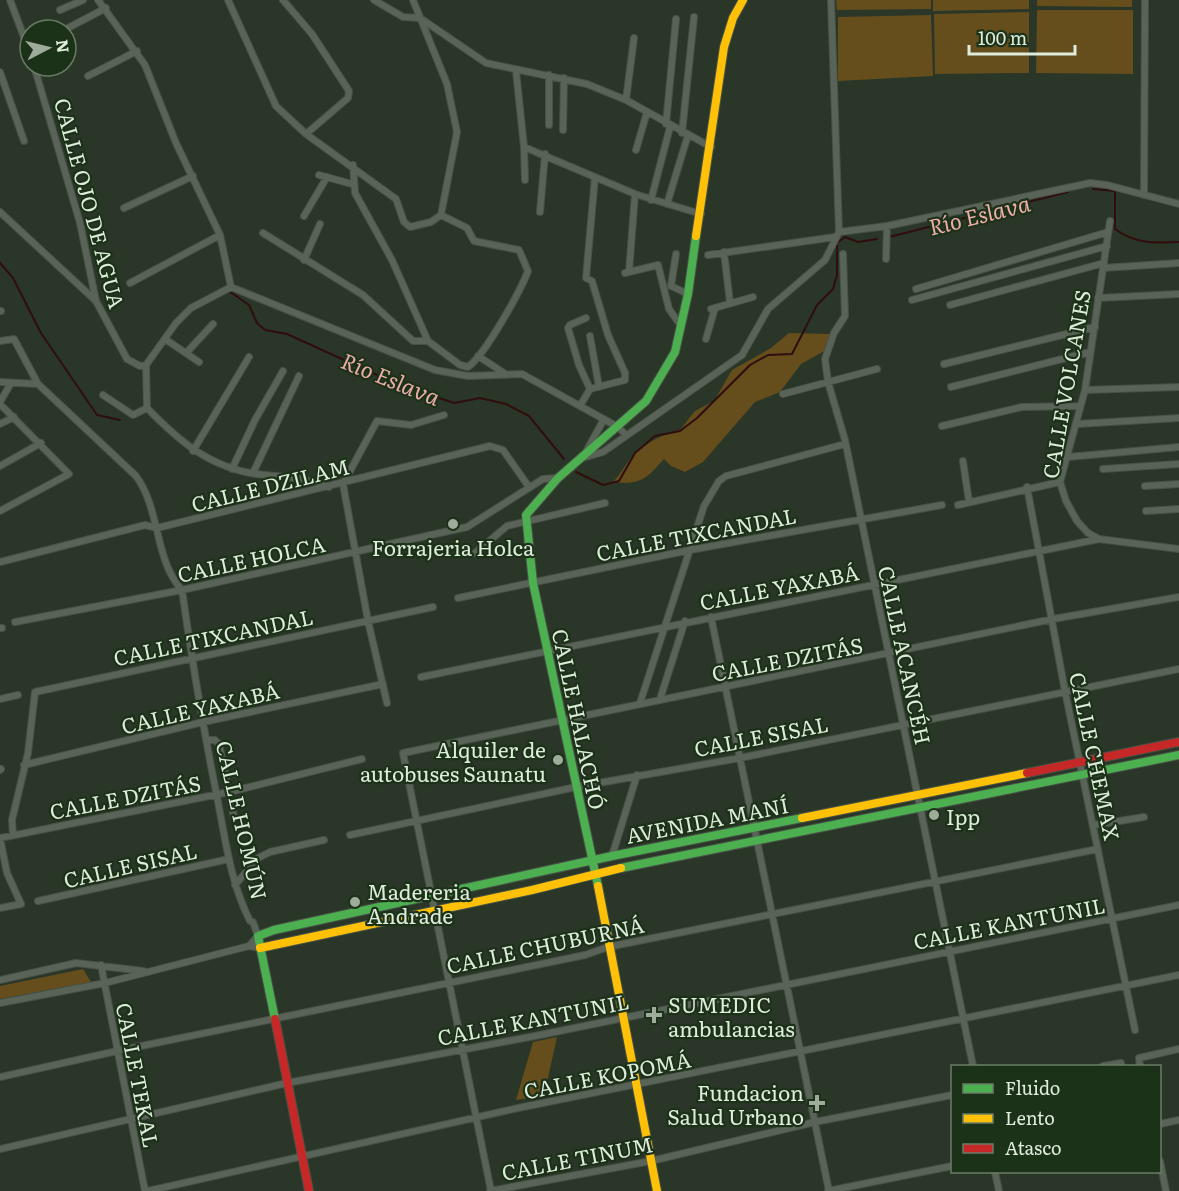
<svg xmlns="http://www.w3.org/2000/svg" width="1179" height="1191" viewBox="0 0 1179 1191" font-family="Literata,serif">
	<rect width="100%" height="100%" fill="#2a3628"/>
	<path fill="#654e1c" d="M836 0H931V9L837 10Z
		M933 0H1029V9L933 11Z
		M1037 0H1132V7L1037 6Z
		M1037 10H1133V74L1036 73Z
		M1029 12V73L935 74 934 14Z
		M931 15 933 76 838 81V17Z
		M789 333 830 334 826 350 801 364 780 392 755 402 703 462 685 472 671 466 664 459C646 479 641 485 613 482 622 473 627 460 637 452 649 441 664 434 680 430L695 411 714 401 732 370 771 348Z
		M83 969 91 982 0 999V986Z
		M557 1037 544 1096 516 1100 533 1042Z"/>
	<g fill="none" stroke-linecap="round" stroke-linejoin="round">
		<path stroke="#300d0e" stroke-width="2" d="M1093 189 1115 191V229C1135 244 1155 243 1179 242
			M889 237 1068 192
			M0 263 13 278 41 333 97 415 120 420
			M229 291 249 305 257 323 265 330 287 334 397 384 454 403 480 398 506 404 529 416 564 459
			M576 472 603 485 619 481 635 453 655 436 680 431 697 418 750 365 768 355 792 354 817 305 833 289 837 275V243L845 237 858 242 877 239"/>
		<defs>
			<path id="street" d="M10 0 30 53
				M98 0 145 65 176 143 220 235 231 287
				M228 0 276 106 306 134
				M283 0 312 34 349 91 348 98 306 134 396 199 404 222 410 227 431 222 441 215 457 132 447 84 413 0
				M374 0 403 17 420 18 486 63 587 84 626 100 711 147
				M831 0 839 232
				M60 10 83 0
				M66 29 106 8
				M34 66 80 223 96 301 127 359 140 366 146 365
				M516 71 524 147 525 180
				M0 72 24 141
				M549 75V125
				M88 76 137 51
				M626 100 634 38
				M666 124 676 19
				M563 130 564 78
				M682 133 694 17
				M524 147 635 194 701 214
				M636 150 647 112
				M353 165 355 193 392 260 428 341 460 365 468 367C485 355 520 292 528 271L519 250 474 241 467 228 441 215
				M319 175 352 184
				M1144 195 1145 0
				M651 200 670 127
				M667 204 688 135
				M124 208 193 176
				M0 212 96 301
				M540 212 545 154
				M304 216 327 177
				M263 233 363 295 413 341H428
				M724 252 730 303
				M676 254 671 286 688 294
				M843 254 845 316 834 333 825 359 828 382 845 440 973 1066
				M708 255 835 237
				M886 259 887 226
				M304 260 320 224
				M1103 268 1179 263
				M629 272 635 194
				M625 273 658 265 669 309 681 326
				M130 283 220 235
				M916 289 1108 232
				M1098 298 1179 294
				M912 300 1107 246
				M950 305 1104 263
				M711 309 753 297
				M0 311H1
				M586 318 570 325 568 328 579 365 590 389
				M590 336 599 387
				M165 339 199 362
				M706 339 715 308
				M0 341 14 339 38 384 136 476C161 510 154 560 182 590 192 661 204 732 218 802 226 843 231 884 250 921L253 922 258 936 249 946
				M187 352 213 324
				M478 356 504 373
				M944 364 1095 327
				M0 382 38 384
				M951 387 1090 352
				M1085 390 1179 387
				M783 394 877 369
				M103 395 133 415 147 408
				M0 402 11 383
				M0 404 69 474 0 511
				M580 406 590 389 625 380V373L608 335 592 281 586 278 595 177
				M147 408 146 365 176 323 191 308 231 287 435 370 468 376 522 374 618 427 625 434
				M147 408C179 441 209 467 256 474 281 477 306 477 329 487
				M0 424 14 417
				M1077 424 1179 418
				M942 426 1022 407 1080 406
				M587 450 604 419
				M193 451 249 357
				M1068 457 1179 447
				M582 458 603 452 742 355 768 309 825 260 839 232 887 226 1090 183 1107 185 1179 204
				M963 461 969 502
				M0 466 41 443
				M232 469 255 420 283 371
				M1103 469 1179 464
				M253 473 299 376
				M1145 486 1179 484
				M1027 487 1065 691 1135 1030
				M958 505 1060 482
				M1146 511 1179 509
				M1099 539 1088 533 1077 521 1066 501 1060 482 1085 390 1110 221
				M475 553 507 526 605 503
				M0 562 145 525 157 528 490 446 503 450 529 487
				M458 598 690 550 942 505
				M711 617 829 1191
				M15 622 182 590 467 527 543 479 558 478
				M0 628H2
				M421 677 1099 539 1179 549
				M0 699 18 695
				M660 699 685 621
				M387 703 368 621 343 484 377 421 411 425 444 415
				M640 703 704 506 719 481 726 476 845 444
				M206 740H215L219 744 234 817
				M24 765 203 722 383 684
				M0 770 1 769
				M1094 825 1144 817
				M13 835 12 820 28 753 35 692 433 607
				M350 835 576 787 740 758 1179 669
				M0 838 229 792 362 759
				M0 838 7 873 21 904 0 908
				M612 856 637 775
				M235 885 258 858 270 852 324 840
				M38 901 229 859
				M101 965 145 1191
				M0 980 76 963 143 971
				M0 1003 105 983 249 946 260 948
				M1103 1066 1121 1063
				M1140 1066 1139 1058 1179 1049
				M0 1077 117 1051 585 955 608 947 1098 849
				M1160 1124 1179 1120
				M0 1149 287 1083 540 1035 1179 905
				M1160 1161 1166 1191
				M995 1172 999 1191
				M148 1191 518 1108 1179 975
				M490 1191 651 1161 815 1122 952 1095
				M491 1191 403 753 1053 619 1179 597
				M828 1191 952 1166"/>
			<path id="fast" d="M621 868 1179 755
				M598 886 533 583 526 515 558 478 646 401 675 352 688 294 696 236
				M275 1019 258 936 274 930 612 856 802 818"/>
			<path id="slow" d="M696 236 724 47 733 18 743 0
				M802 818 1027 773
				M598 886 657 1191
				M260 948 532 890 621 868"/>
			<path id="jam" d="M1027 773 1179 742
				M275 1019 309 1191"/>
		</defs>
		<use href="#street" stroke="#475246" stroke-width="8"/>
		<use href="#fast" stroke="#475246" stroke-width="10"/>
		<use href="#slow" stroke="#475246" stroke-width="10"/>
		<use href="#jam" stroke="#475246" stroke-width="10"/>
		<use href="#street" stroke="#5a6358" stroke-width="6"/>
		<use href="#fast" stroke="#4caf50" stroke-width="8"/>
		<use href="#slow" stroke="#ffc107" stroke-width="8"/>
		<use href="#jam" stroke="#c62828" stroke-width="8"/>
	</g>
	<g fill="#9fac9c" stroke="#1c3218" stroke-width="2">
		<circle cx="453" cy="524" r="6"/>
		<circle cx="558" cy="760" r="6"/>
		<circle cx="934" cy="815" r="6"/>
		<circle cx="355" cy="902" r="6"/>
		<path d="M651 1006h6v6h6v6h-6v6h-6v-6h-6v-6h6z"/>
		<path d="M814 1094h6v6h6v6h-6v6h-6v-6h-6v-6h6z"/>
	</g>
	<g text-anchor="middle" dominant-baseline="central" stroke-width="4.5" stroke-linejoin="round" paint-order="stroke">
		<g font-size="21" fill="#deecdb" stroke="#1c3218">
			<text transform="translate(91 203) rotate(75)">CALLE OJO DE AGUA</text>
			<text transform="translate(1065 384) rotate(-80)">CALLE VOLCANES</text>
			<text transform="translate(270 484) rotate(-14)">CALLE DZILAM</text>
			<text transform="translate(696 533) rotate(-11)">CALLE TIXCANDAL</text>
			<text transform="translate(251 558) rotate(-12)">CALLE HOLCA</text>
			<text transform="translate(779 586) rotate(-11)">CALLE YAXABÁ</text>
			<text transform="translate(213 636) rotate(-12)">CALLE TIXCANDAL</text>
			<text transform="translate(906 655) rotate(78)">CALLE ACANCÉH</text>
			<text transform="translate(787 658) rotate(-11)">CALLE DZITÁS</text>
			<text transform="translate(200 707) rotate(-13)">CALLE YAXABÁ</text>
			<text transform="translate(580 719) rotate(78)">CALLE HALACHÓ</text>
			<text transform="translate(761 735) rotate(-11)">CALLE SISAL</text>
			<text transform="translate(1096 756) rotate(78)">CALLE CHEMAX</text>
			<text transform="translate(125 796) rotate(-11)">CALLE DZITÁS</text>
			<text transform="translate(707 819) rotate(-11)">AVENIDA MANÍ</text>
			<text transform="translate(243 820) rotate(77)">CALLE HOMÚN</text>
			<text transform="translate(130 864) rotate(-13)">CALLE SISAL</text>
			<text transform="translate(1009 922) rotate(-11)">CALLE KANTUNIL</text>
			<text transform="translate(545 944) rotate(-12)">CALLE CHUBURNÁ</text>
			<text transform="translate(533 1018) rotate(-11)">CALLE KANTUNIL</text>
			<text transform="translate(607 1074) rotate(-11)">CALLE KOPOMÁ</text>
			<text transform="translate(139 1075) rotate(79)">CALLE TEKAL</text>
			<text transform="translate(577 1157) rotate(-11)">CALLE TINUM</text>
		</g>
		<g font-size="21" fill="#deecdb" stroke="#1c3218" text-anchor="start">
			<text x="453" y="546" text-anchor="middle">Forrajeria Holca</text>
			<text x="546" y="748" text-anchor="end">Alquiler de<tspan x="546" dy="24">autobuses Saunatu</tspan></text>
			<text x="946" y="815">Ipp</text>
			<text x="367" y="890">Madereria<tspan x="367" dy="24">Andrade</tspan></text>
			<text x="668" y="1003">SUMEDIC<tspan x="668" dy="24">ambulancias</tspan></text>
			<text x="804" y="1091" text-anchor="end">Fundacion<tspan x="804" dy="24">Salud Urbano</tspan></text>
		</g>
		<g font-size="22" font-style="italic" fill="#ecacaa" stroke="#1c3218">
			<text transform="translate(979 214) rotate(-14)">Río Eslava</text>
			<text transform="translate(391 378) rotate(22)">Río Eslava</text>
		</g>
	</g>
	<rect x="951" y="1065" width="210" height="108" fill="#1c3218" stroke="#6a7c66" stroke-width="1.5"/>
	<rect x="963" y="1084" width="30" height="9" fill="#4caf50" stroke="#6a7c66" stroke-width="1.5"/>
	<text x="1005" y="1095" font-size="18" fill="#deecdb">Fluido</text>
	<rect x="963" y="1114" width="30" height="9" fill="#ffc107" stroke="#6a7c66" stroke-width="1.5"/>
	<text x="1005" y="1125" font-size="18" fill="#deecdb">Lento</text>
	<rect x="963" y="1144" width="30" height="9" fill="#c62828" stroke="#6a7c66" stroke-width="1.5"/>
	<text x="1005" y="1155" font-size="18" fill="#deecdb">Atasco</text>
	<g transform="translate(48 48) rotate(83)"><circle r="28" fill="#1c3218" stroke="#6a7c66" stroke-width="1.5"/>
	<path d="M0-4.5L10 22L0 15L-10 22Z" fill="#9fac9c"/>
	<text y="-9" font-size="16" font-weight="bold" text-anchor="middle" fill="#deecdb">N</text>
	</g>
	<path d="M969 45v9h106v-9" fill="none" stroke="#deecdb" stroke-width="3"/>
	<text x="978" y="45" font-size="18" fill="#deecdb" stroke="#1c3218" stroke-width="4.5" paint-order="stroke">100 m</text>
</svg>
